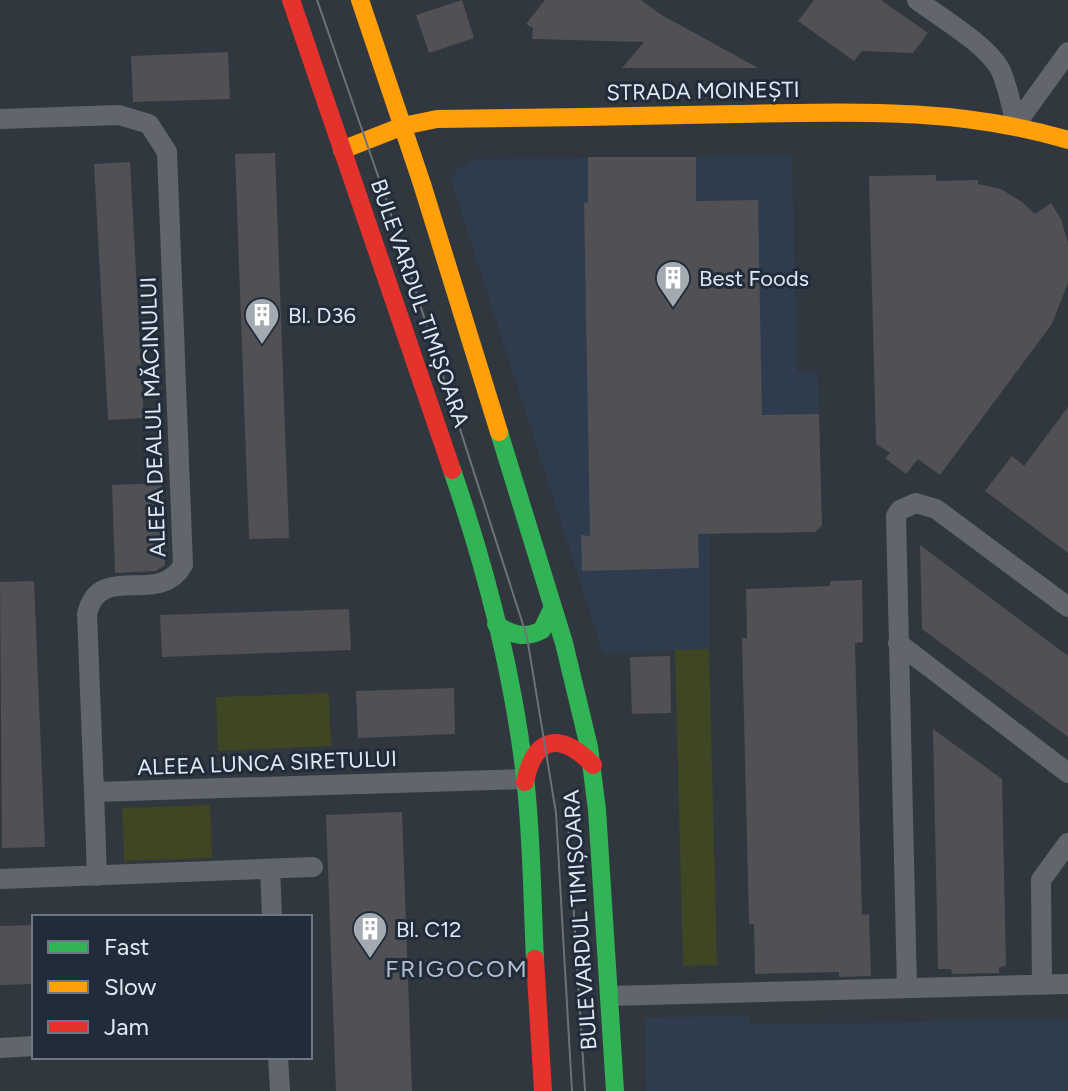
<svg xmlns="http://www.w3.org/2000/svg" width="1068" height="1091" viewBox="0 0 1068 1091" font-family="Figtree,sans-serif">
	<rect width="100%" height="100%" fill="#31373e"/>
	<path fill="#2e3c4e" d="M792 156 797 372H818L822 526 815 532 709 534V649L603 653 450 177 471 159Z
		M749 1016 750 1025 1068 1019V1091H646L645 1018Z"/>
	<path fill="#3e4623" d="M709 649 717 965 683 966 675 650Z
		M329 693 331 746 218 751 216 697Z
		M210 805 212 858 124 861 122 808Z"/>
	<path fill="#505055" d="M462 0 474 38 429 53 416 15Z
		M545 0H641L660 14 758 68H622L644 42 532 39 533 28 526 24Z
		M814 0H881L928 33 913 53 862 51 854 61 798 21Z
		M228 52 230 99 133 102 131 56Z
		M275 153 289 538 249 539 235 154Z
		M588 157H696V201L758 200 762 415 819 414 822 526 815 532 698 534 699 568 582 571 581 535 590 536 584 203 588 202Z
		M130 162 144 418 108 420 94 164Z
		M936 175V181L978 180V184L1001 189 1022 202 1035 214 1051 203 1061 219 1068 243V283L1052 324 940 475 918 459 906 474 885 458 890 453 876 444 869 176Z
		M1068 407V553L985 491 1012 456 1024 466Z
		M162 483 165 565 156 571 115 573 112 485Z
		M920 545 1068 656V737L922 629Z
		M862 580 863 642 855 643 862 915 869 914 871 976 839 977V972L755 974 754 924H749L747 840 742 638H747L746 589 830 586V581Z
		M34 581 45 847 2 848 0 582Z
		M349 609 351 650 162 657 160 615Z
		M670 656 671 713 632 714 630 657Z
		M454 688 455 734 358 738 356 691Z
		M933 729 1002 779 1006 966 999 967V973L952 974 951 969H938Z
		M402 812 412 1091H336L326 815Z
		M34 925V984L0 985V926Z"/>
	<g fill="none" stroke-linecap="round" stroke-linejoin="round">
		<path stroke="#61666c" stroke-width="20" d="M917 0C941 18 986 44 1000 69 1008 86 1011 106 1016 124
			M0 119 119 115 149 124 167 152 183 565C158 608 100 560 87 614L94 792
			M1016 124 1068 52
			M898 643 1068 773
			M270 869 272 917
			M97 876 94 792 525 779
			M0 879 313 867
			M1042 985 1041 880 1068 843
			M907 988 896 516 900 510 916 503 936 509 1068 607
			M610 996 1068 984
			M0 1048 34 1046
			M278 1057 280 1091"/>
		<path stroke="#30b455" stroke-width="18" d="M499 432 564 643 589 747 597 810 615 1091
			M452 470C486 569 513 673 525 777 532 837 532 899 535 959
			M496 624C511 635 525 639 542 630L553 607"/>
		<path stroke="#ff9f0a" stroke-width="18" d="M360 0 422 184 499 432
			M342 150 403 126 437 119C537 118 636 116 736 114 850 112 958 107 1068 140"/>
		<path stroke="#e5322d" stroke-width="18" d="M291 0 452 470
			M525 782C535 735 561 732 593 765
			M535 959 543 1091"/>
		<path stroke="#6d7278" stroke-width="2" d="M317 0 385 196 527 637 556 813 572 1091
			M568 820 585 1091"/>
	</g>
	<defs>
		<symbol id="building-pin" viewBox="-11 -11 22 30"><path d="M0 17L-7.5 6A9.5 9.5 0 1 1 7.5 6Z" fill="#a3aab2" stroke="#212c3a"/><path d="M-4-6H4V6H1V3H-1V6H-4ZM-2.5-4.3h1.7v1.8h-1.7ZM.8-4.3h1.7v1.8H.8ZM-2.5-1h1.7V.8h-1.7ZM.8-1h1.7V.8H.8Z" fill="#fff"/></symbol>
	</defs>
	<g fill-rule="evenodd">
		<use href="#building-pin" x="653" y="258" width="40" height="54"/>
		<use href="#building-pin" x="242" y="295" width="40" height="54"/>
		<use href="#building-pin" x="350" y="909" width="40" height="54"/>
	</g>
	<g text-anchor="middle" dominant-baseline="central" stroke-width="6" stroke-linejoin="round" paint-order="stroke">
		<g font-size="22" fill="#e1e8f1" stroke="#212c3a">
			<text transform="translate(703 91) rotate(-1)">STRADA MOINEȘTI</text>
			<text transform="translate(420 303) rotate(71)">BULEVARDUL TIMIȘOARA</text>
			<text transform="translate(153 417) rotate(-92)">ALEEA DEALUL MĂCINULUI</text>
			<text transform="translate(267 763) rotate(-2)">ALEEA LUNCA SIRETULUI</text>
			<text transform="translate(580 920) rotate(-94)">BULEVARDUL TIMIȘOARA</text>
		</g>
		<g font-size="22" fill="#e1e8f1" stroke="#212c3a" text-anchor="start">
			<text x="699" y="278">Best Foods</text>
			<text x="288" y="315">Bl. D36</text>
			<text x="396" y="929">Bl. C12</text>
		</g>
		<g font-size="24" letter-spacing="2" fill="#b2c0d2" stroke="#212c3a">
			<text x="457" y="968">FRIGOCOM</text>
		</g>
	</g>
	<rect x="32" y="915" width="280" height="144" fill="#212c3a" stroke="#6e7783" stroke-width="2"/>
	<rect x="48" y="941" width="40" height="12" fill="#30b455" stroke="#6e7783" stroke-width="2"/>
	<text x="104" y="955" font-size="24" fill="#e1e8f1">Fast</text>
	<rect x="48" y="981" width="40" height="12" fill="#ff9f0a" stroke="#6e7783" stroke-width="2"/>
	<text x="104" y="995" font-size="24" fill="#e1e8f1">Slow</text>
	<rect x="48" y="1021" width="40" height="12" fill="#e5322d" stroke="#6e7783" stroke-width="2"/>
	<text x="104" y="1035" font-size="24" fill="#e1e8f1">Jam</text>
</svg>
